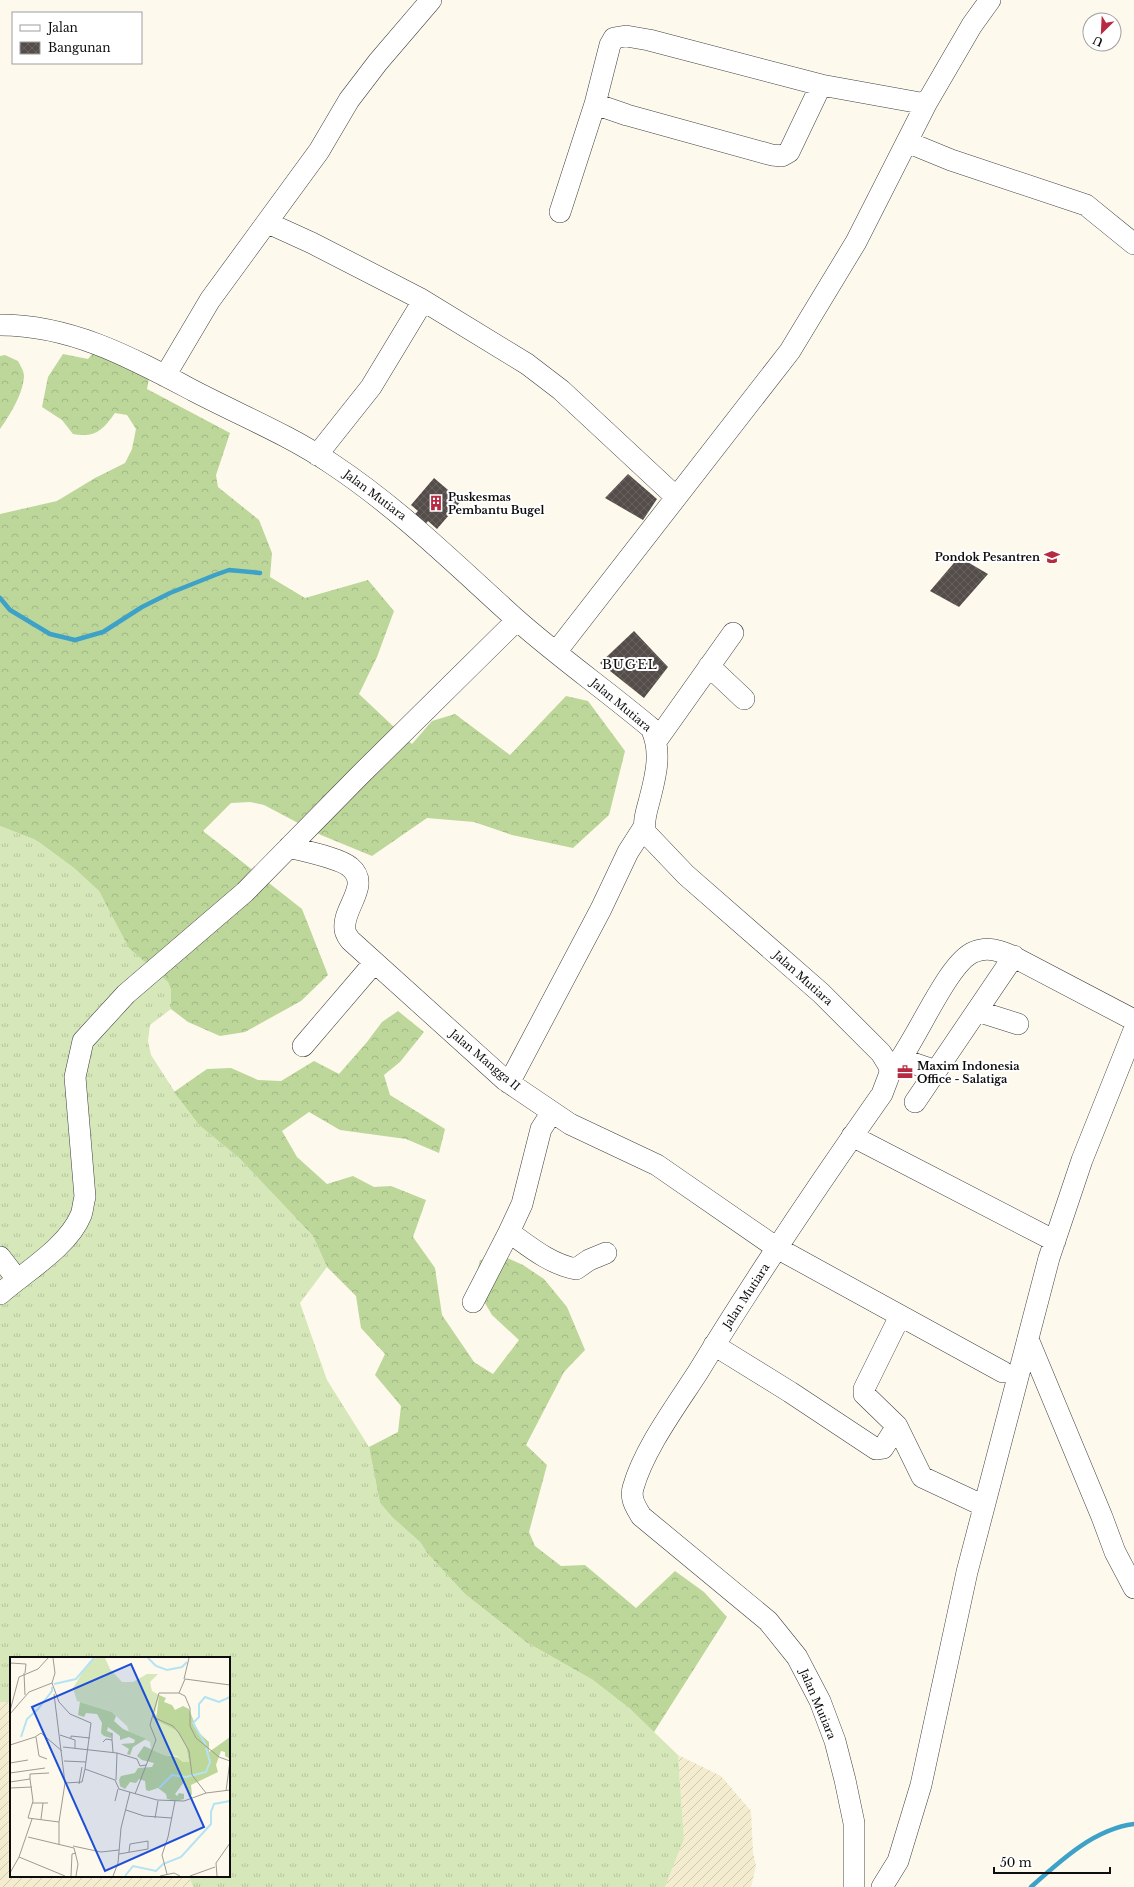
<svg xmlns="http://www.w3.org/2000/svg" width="1134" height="1887" viewBox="0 0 1134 1887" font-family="'Libre Baskerville',serif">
	<defs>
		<pattern id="farmland-furrows" width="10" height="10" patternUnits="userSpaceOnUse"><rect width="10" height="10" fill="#f3eccf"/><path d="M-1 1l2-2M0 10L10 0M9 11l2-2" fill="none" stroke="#cfc9b1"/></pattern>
		<pattern id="grass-tufts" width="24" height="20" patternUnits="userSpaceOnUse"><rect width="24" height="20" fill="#d6e7b9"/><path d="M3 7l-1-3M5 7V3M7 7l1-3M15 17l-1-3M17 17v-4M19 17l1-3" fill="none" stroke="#b6c59e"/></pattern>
		<pattern id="forest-crowns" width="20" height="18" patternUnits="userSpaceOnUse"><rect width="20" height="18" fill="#bcd799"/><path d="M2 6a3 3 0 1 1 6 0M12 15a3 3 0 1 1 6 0" fill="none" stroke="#a0b783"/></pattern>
		<pattern id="building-cross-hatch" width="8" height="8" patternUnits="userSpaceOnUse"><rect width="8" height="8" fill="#554d4a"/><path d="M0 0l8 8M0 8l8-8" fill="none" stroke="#686260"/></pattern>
	</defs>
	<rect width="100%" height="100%" fill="#fef9ed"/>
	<path fill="url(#farmland-furrows)" d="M7 1701 11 1702V1876H189L193 1887H0V1702Z
		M678 1755 721 1776 751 1811 753 1852 756 1866 751 1887H665L684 1839Z"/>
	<path fill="url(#grass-tufts)" d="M0 826 36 840 74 868 99 891 130 948 168 982 171 990V1009L150 1025 148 1041 151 1055 180 1100 199 1125 239 1158 313 1236 327 1267 300 1303 327 1380 369 1447 380 1503 392 1517 420 1542 428 1554 465 1594 526 1642 593 1680 629 1708 678 1755 684 1839 665 1887H193L189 1876H229V1658H11V1702H0Z"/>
	<path fill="url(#forest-crowns)" d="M97 348 150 373 147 389 230 433 216 475 218 487 259 520 272 553 270 577 305 598 368 580 394 611 377 657 359 694 412 744 432 721 455 714 510 755 566 696 588 701 625 751 609 815 573 848 512 835 474 822 427 818 372 856 321 835 264 805 250 802 231 803 203 831 302 909 328 975 301 1001 245 1032 220 1036 188 1022 171 1009V990L168 982 129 948 99 891 74 868 36 840 0 826V514L57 501 95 478 125 463 132 449 136 429 127 415 115 413C102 431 95 438 73 434L62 420 42 407 48 377 63 354 88 359Z
		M5 355 18 361C20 365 24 371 24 376 23 394 10 415 0 429V356Z
		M398 1011 424 1032 400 1062 384 1075 390 1095 445 1129 439 1153 406 1139 340 1130 309 1112 282 1131 297 1157 327 1184 353 1176 374 1187 391 1186 426 1200 413 1237 435 1268 442 1315 474 1362 493 1374 519 1340 492 1315 482 1298 475 1280 480 1260 505 1257 523 1265 544 1279 567 1307 585 1350 564 1372 526 1445 547 1465 529 1532 535 1546 561 1566 585 1565 636 1608 675 1571 704 1592 727 1617 654 1732 629 1708 593 1680 526 1642 465 1594 428 1554 420 1542 392 1517 380 1503 369 1447 398 1432 401 1406 375 1375 385 1354 361 1328 356 1296 327 1267 313 1236 239 1158 199 1125 174 1092 207 1069 231 1068 258 1080 281 1081 314 1061 339 1074 367 1042 382 1022Z"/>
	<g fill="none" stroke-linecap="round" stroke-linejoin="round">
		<path stroke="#3ea1c7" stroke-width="4.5" d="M0 598 10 610 50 634 75 640 103 632 142 607 170 593 215 575 229 570 260 573
			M1031 1887C1060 1861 1094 1829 1134 1824"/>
	</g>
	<path fill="url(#building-cross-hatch)" d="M628 474 657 499 643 520 605 498Z
		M434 478 461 501 437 529 428 521 424 526 413 516 418 511 411 505Z
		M959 557 988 574 959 607 930 591Z
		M634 631 668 667 644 698 600 663Z"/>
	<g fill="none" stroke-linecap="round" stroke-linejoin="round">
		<defs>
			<path id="minor" d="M821 85 789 152 782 156 772 155 627 115 595 104 610 45 614 38 626 36 649 40 821 85 926 104
				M907 142 951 160 1086 205 1134 244
				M560 212 595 104
				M268 223 312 243 419 298 527 364 561 390 676 497
				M0 325C72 325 132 358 194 391 240 415 289 435 332 464 400 509 457 566 517 620 560 658 607 691 651 728 662 751 656 775 650 798 647 810 643 820 645 832L686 875 821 993 881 1053 889 1066 890 1073 882 1094C818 1185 756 1277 698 1372 676 1406 644 1449 633 1488 630 1499 636 1507 641 1516L768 1621 797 1657 820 1701 835 1741 845 1780 854 1823V1887
				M165 376 210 300 319 151 349 100 378 62 431 0
				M317 455 371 387 423 301
				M556 652 790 351 856 242 926 104 972 25 990 0
				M709 666 744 699
				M657 740 733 633
				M289 847C304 851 340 858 350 867 372 885 342 908 345 929 345 933 348 937 350 940L505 1080 570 1124 657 1165 777 1248 1003 1372
				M977 1011 1018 1024
				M303 1046 374 963
				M901 1059 936 1071
				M890 1073C914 1047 947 962 974 952 988 946 1000 951 1012 956L1134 1020
				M509 1083 601 909 628 852 644 827
				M915 1102 1014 956
				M852 1136 1055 1241
				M509 1232 522 1204 541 1129 552 1112
				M0 1257 17 1279
				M0 1294C25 1272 68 1247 81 1215 83 1210 83 1203 85 1197L75 1077 83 1041 126 994 245 892 359 776 517 620
				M473 1302 509 1232C530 1247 550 1264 576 1269L589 1260 606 1253
				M900 1316 864 1389V1394L897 1426 922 1477 984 1506
				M1028 1339 1102 1517 1115 1552 1134 1588
				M714 1345 790 1392 876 1449 883 1448 897 1426
				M882 1887 898 1861 921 1785 967 1572 1049 1258 1082 1160 1134 1030"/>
		</defs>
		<use href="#minor" stroke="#404040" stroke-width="22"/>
		<use href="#minor" stroke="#fff" stroke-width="21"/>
	</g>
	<defs>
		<symbol id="building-bare" viewBox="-9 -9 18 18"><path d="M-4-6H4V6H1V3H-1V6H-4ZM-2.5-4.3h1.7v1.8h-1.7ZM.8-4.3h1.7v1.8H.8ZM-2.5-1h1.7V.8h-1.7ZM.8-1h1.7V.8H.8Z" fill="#b72b42" stroke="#fff" stroke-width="2.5" paint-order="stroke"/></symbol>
		<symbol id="school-bare" viewBox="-9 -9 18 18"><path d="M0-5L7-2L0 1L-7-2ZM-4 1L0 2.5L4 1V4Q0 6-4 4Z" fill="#b72b42" stroke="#fff" stroke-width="2.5" paint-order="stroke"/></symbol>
		<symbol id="office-bare" viewBox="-9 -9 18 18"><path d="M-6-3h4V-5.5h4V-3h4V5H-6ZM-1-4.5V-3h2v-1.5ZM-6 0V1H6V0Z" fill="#b72b42" stroke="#fff" stroke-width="2.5" paint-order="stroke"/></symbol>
	</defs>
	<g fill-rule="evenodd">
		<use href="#building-bare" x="425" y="492" width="22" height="22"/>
		<use href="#school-bare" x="1041" y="546" width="22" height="22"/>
		<use href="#office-bare" x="894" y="1061" width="22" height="22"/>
	</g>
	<g text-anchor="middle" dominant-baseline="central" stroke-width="4" stroke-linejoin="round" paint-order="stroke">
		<g font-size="11" fill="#0d0d0d" stroke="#fff">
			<text transform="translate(375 495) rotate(37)">Jalan Mutiara</text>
			<text transform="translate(621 705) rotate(40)">Jalan Mutiara</text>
			<text transform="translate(803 978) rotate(42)">Jalan Mutiara</text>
			<text transform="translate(485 1060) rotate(40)">Jalan Mangga II</text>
			<text transform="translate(746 1296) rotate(-57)">Jalan Mutiara</text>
			<text transform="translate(818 1704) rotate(67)">Jalan Mutiara</text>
		</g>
		<g font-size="11" font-weight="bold" fill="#0d0d0d" stroke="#fff" text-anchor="start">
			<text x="448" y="497">Puskesmas<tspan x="448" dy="13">Pembantu Bugel</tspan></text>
			<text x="1040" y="557" text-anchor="end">Pondok Pesantren</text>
			<text x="917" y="1066">Maxim Indonesia<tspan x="917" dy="13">Office - Salatiga</tspan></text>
		</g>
		<g font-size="13" letter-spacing="1" fill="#0d0d0d" stroke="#fff">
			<text x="630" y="664">BUGEL</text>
		</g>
	</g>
	<g transform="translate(10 1657)">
		<rect width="220" height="220" fill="#fef9ed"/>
		<path d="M86 1H95L100 12 112 25H123L137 17H148L140 25 142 34 149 38 145 57 166 73 176 89 179 105H173L167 99 154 98 141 92 140 85 119 75 117 69 102 55 67 44 63 31 79 5Z" fill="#d6e7b9"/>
		<path d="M149 38 156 41 154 45 162 48 165 53 173 49 179 52 188 75 199 85V95L220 80V102L215 99V95L211 94 206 108 208 115 181 128 182 137 179 140 174 125 165 137 167 139 169 136 174 137V142L166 144 157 142 156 137 148 131 139 134 136 133 135 124 129 122 126 126 120 125 115 132 110 129 109 123 111 119 125 116 128 111 142 110 144 106 132 103 127 99 134 89 154 98 167 100 173 105H179L176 89 166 73 146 63ZM70 45 102 55 106 59 104 64 113 72 136 82 123 90 120 98 117 97 119 92 111 87 124 86 125 83 119 80 110 83V79L98 70 97 74 102 76 101 81 94 79 91 76 92 66 87 57 76 56 74 60 68 58Z" fill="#bcd799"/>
		<path fill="none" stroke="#b4e3f3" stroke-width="2" d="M138 1 146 9 157 13 172 10 177 5M44 27 66 22 84 1M11 80 17 62 28 52 42 34V30M196 88 183 66 189 60V47L195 40 209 45 220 40M149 131 162 118 176 120 196 115 200 105 196 91M115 219 123 209 146 214 153 207 171 200 201 167V155L204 147 220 144"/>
		<path fill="none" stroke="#9e9b93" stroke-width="1" d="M43 1 45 16 42 26 49 45 60 57 81 66 75 112 105 123 109 132 147 143 174 144 196 136 220 133M0 6 16 7 15 16M14 16 15 38M174 22 179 1M169 36 175 39 180 51V69L186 81 209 100 220 104M0 54 9 20 28 12 38 1M0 57 19 35 42 26M143 60 163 69 169 76 179 94 182 118 196 136M50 78 65 83V91M26 80 29 99 37 102M61 81V79L80 81M102 83 103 95M93 85 96 82 102 83V76M0 88 25 80 31 76 52 94M53 90 107 96 127 102 130 109 136 108M54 104 76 105M0 106 18 103M0 116 35 111M20 122 23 144 18 161 49 165 55 126 44 37M106 123 107 96M0 125 20 122V117L39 116M55 126 72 125 75 112M69 127 72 110M0 131 22 130M216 134 220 104M125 137 146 83 140 68 149 36H169L175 22 220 28M105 144 108 132M22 146H38M116 153 134 159 162 161M145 161 148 144M31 162 33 146M18 180 64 191 68 207 66 219M49 188V165M63 189 91 195 109 193M109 197 138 192V184L120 187 119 195M9 200 55 219M0 216 9 200 22 162M157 217 152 198 158 180 165 144M61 219 62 197 66 196M103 219 108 206 111 171 120 135M150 219 164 216 170 219M180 219 205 210M207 219 206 206 220 186"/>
		<path fill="#1d4ed8" fill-opacity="0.15" stroke="#1d4ed8" stroke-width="2" d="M121 7 194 170 95 214 22 50Z"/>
		<rect width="220" height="220" fill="none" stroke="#0d0d0d" stroke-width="2"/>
	</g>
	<rect x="12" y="12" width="130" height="52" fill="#ffffff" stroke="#9e9e9e"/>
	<rect x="20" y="25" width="20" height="6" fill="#ffffff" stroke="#9e9e9e"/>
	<text x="48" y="32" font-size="12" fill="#0d0d0d">Jalan</text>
	<rect x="20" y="42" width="20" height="12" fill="url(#building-cross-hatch)" stroke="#9e9e9e"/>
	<text x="48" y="52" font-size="12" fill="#0d0d0d">Bangunan</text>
	<g transform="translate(1102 32) rotate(204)"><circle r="19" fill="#ffffff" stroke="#9e9e9e"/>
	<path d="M0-3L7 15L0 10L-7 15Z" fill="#b72b42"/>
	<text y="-6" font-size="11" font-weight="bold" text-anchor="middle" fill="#0d0d0d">U</text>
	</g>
	<path d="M994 1867v6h116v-6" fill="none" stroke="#0d0d0d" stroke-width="2"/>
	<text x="1000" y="1867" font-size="12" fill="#0d0d0d" stroke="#ffffff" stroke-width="3" paint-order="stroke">50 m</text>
</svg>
